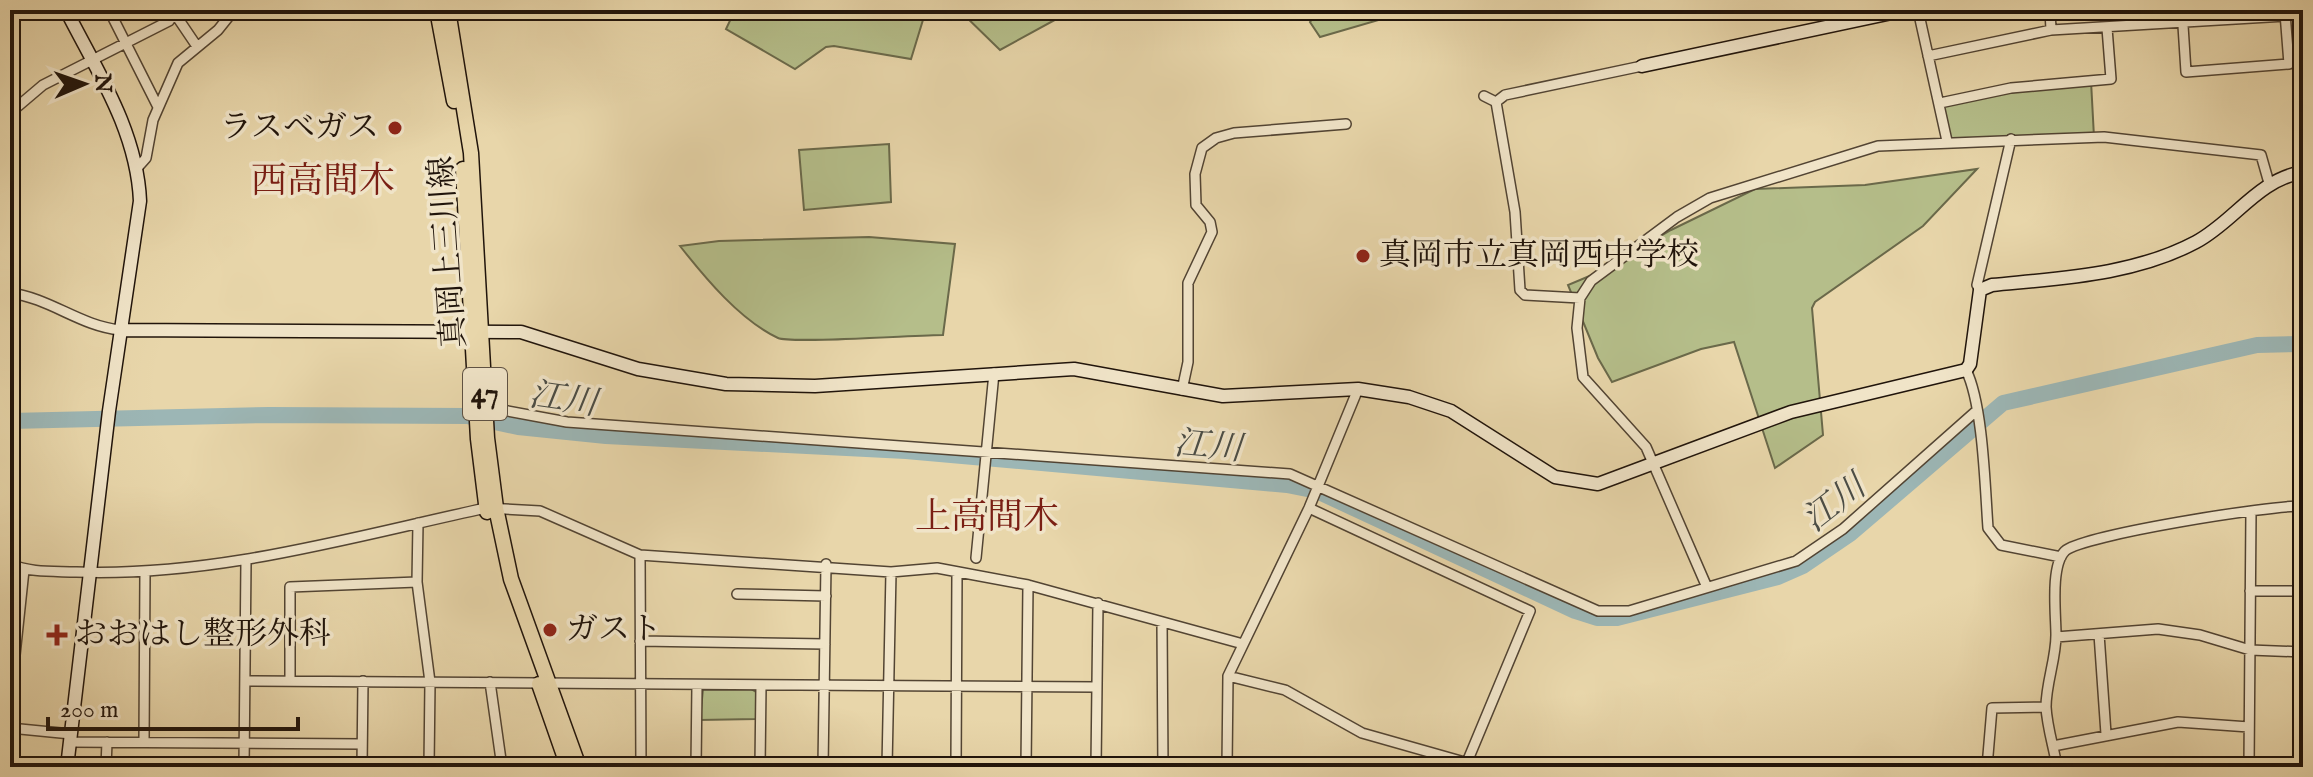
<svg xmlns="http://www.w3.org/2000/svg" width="2313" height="777" viewBox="0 0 2313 777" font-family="'IM FELL English','Noto Serif JP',serif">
	<rect width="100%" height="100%" fill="#e8d6aa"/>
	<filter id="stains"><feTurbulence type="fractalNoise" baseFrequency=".0025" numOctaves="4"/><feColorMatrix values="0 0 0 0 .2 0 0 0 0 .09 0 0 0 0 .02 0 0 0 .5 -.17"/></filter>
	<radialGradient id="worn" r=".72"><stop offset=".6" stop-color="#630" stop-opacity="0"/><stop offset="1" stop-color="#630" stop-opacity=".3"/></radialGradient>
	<path fill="#b5be8a" stroke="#6a694a" stroke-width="2" d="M735 10H926L911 59 834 46 826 47 795 69 726 29Z
		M959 10H1073L1000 50Z
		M1314 10H1384L1382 19 1320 37 1310 22 1317 13Z
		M2091 81 2094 137 1947 141 1940 103Z
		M889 144 891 202 804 210 799 150Z
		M1977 169 1923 226 1815 302 1812 308 1823 435 1775 468 1734 342 1701 349 1612 382 1598 358 1568 285 1599 272 1671 230 1755 189 1865 185Z
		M869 237 955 244 943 335C918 335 791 344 778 338 740 320 706 279 680 246L719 241Z
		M703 689H751L756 692V719L700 720Z"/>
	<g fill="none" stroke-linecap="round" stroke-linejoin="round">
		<path stroke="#9cb6b5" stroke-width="16" d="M10 421 269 415 467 416 518 427 606 436 906 451 1287 485 1317 491 1575 611 1597 618H1617L1778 577 1803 566 1850 534 2003 403 2257 345 2303 344"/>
		<defs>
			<path id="street" d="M109 10 158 107
				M1918 10 1947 141
				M2050 10 2051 30
				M2182 10 2186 72 2289 64 2285 13
				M173 11 196 45
				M1928 56 2051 30 2286 16
				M1484 96 1496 102 1515 212 1520 290 1525 295 1580 298
				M1496 102 1505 95 1642 66
				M1940 103 2011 88 2111 79 2107 28
				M10 113 43 85 169 21 176 10
				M138 167 146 158 153 120 178 63 218 30 234 10
				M1980 290 1977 285 2011 139
				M10 293C50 298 80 326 120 330
				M1966 370C1983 404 1985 487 1988 528L2001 545 2061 557
				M1182 390 1188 362V283L1212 232 1210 222 1196 205 1195 174 1202 148 1216 138 1234 133 1346 124
				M486 407 567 422 1290 474 1598 611H1629L1796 561 1843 529 1975 412
				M1309 508 1530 611 1465 767
				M418 523 417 582 430 682 429 767
				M640 555 641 767
				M976 558 994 373
				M10 564C31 573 54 571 76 572 216 577 351 537 486 508L540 511 640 555 891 572 937 568 1028 585 1243 644
				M1706 585 1646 447 1583 377 1577 328 1580 298 1591 281 1677 217 1710 198 1878 146 2104 137 2261 155 2269 183
				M2250 591H2303
				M737 594 826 596
				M1162 622 1163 767
				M2099 634 2106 734
				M2056 637 2158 629 2200 635 2250 650 2303 652
				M640 641 825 644
				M1228 676 1285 690 1362 733 1482 767
				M290 679V587L417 582
				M245 681 1097 687
				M490 682 502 767
				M10 702 24 570
				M10 728 71 734
				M71 742 362 744
				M144 742 145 572
				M2053 746 2178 722 2249 727
				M106 767 107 742
				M244 767 246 561
				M362 767 363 681
				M696 767 697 685
				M760 767 761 685
				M823 767 826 564
				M887 767 891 572
				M956 767 957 572
				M1026 767 1028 585
				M1096 767 1098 603
				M1227 767 1228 676 1309 508 1358 389
				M1987 767 1992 708 2046 707
				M2057 767C2054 748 2047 727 2046 707 2046 683 2056 659 2056 635 2056 615 2050 566 2065 551 2082 535 2272 505 2303 506
				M2249 767 2251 511"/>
			<path id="secondary" d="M66 10C97 71 137 131 140 201L109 411 67 767
				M1642 66 1906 10
				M120 330 521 332 638 369 726 384 815 386 1074 369 1223 396 1358 389 1409 397 1451 411 1555 477 1598 484 1791 412 1966 370 1970 364 1980 290 1992 285C2062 278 2134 275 2196 242 2235 221 2257 180 2303 172"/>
			<path id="primary" d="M437 10 454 101
				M448 10 471 153 487 438 496 508 511 579 579 767
				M463 169 478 439 487 512
				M539 684 568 767"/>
		</defs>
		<use href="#street" stroke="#524433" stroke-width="12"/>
		<use href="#secondary" stroke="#20140b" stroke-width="15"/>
		<use href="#primary" stroke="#20140b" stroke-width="17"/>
		<use href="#street" stroke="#f0e4c8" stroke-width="9"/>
		<use href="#secondary" stroke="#f0e4c8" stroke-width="12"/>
		<use href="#primary" stroke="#e8d6aa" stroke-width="14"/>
	</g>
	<g fill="#8f2418" stroke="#f0e4c8" stroke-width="3">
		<circle cx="395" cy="128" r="8"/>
		<circle cx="1363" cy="256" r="8"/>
		<circle cx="550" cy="630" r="8"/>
		<path d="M53 623h8v8h8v8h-8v8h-8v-8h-8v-8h8z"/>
	</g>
	<g text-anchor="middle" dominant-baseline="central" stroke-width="7" stroke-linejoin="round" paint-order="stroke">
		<rect fill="#f0e4c8" stroke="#5e5244" stroke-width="2" x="463" y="368" width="44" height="52" rx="6"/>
		<g font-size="30" font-weight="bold" fill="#20140b">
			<text x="485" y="394">47</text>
		</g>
		<g font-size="32" fill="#20140b" stroke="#f0e4c8" text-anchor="start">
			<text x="379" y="128" text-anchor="end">ラスベガス</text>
			<text x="1379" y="256">真岡市立真岡西中学校</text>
			<text x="566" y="630">ガスト</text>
			<text x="75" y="635">おおはし整形外科</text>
		</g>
		<g font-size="32" fill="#20140b" stroke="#f0e4c8">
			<text transform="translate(449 252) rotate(-94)">真岡上三川線</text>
		</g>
		<g font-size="34" font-style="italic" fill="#4b4d46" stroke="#f0e4c8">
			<text transform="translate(563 400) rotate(8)">江川</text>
			<text transform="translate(1208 447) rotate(5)">江川</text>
			<text transform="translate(1835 504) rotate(-38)">江川</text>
		</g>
		<g font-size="36" fill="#7a1f14" stroke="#f0e4c8">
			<text x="323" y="182">西高間木</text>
			<text x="987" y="518">上高間木</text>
		</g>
	</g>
	<rect width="2313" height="777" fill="none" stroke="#e8d6aa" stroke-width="40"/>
	<rect x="12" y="12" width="2289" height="753" fill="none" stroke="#20140b" stroke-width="4"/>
	<rect x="20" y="20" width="2273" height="737" fill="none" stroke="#20140b" stroke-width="2"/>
	<g transform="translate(84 84) rotate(88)" stroke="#f0e4c8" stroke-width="6" paint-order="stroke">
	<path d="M0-6L14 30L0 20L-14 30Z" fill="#20140b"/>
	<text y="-12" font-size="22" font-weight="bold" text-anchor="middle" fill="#20140b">N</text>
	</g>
	<path d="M48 717v12h250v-12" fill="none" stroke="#20140b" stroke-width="4"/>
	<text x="60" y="717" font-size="24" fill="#20140b" stroke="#f0e4c8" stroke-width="6" paint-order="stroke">200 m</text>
	<rect width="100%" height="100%" filter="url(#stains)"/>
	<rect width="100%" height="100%" fill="url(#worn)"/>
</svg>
